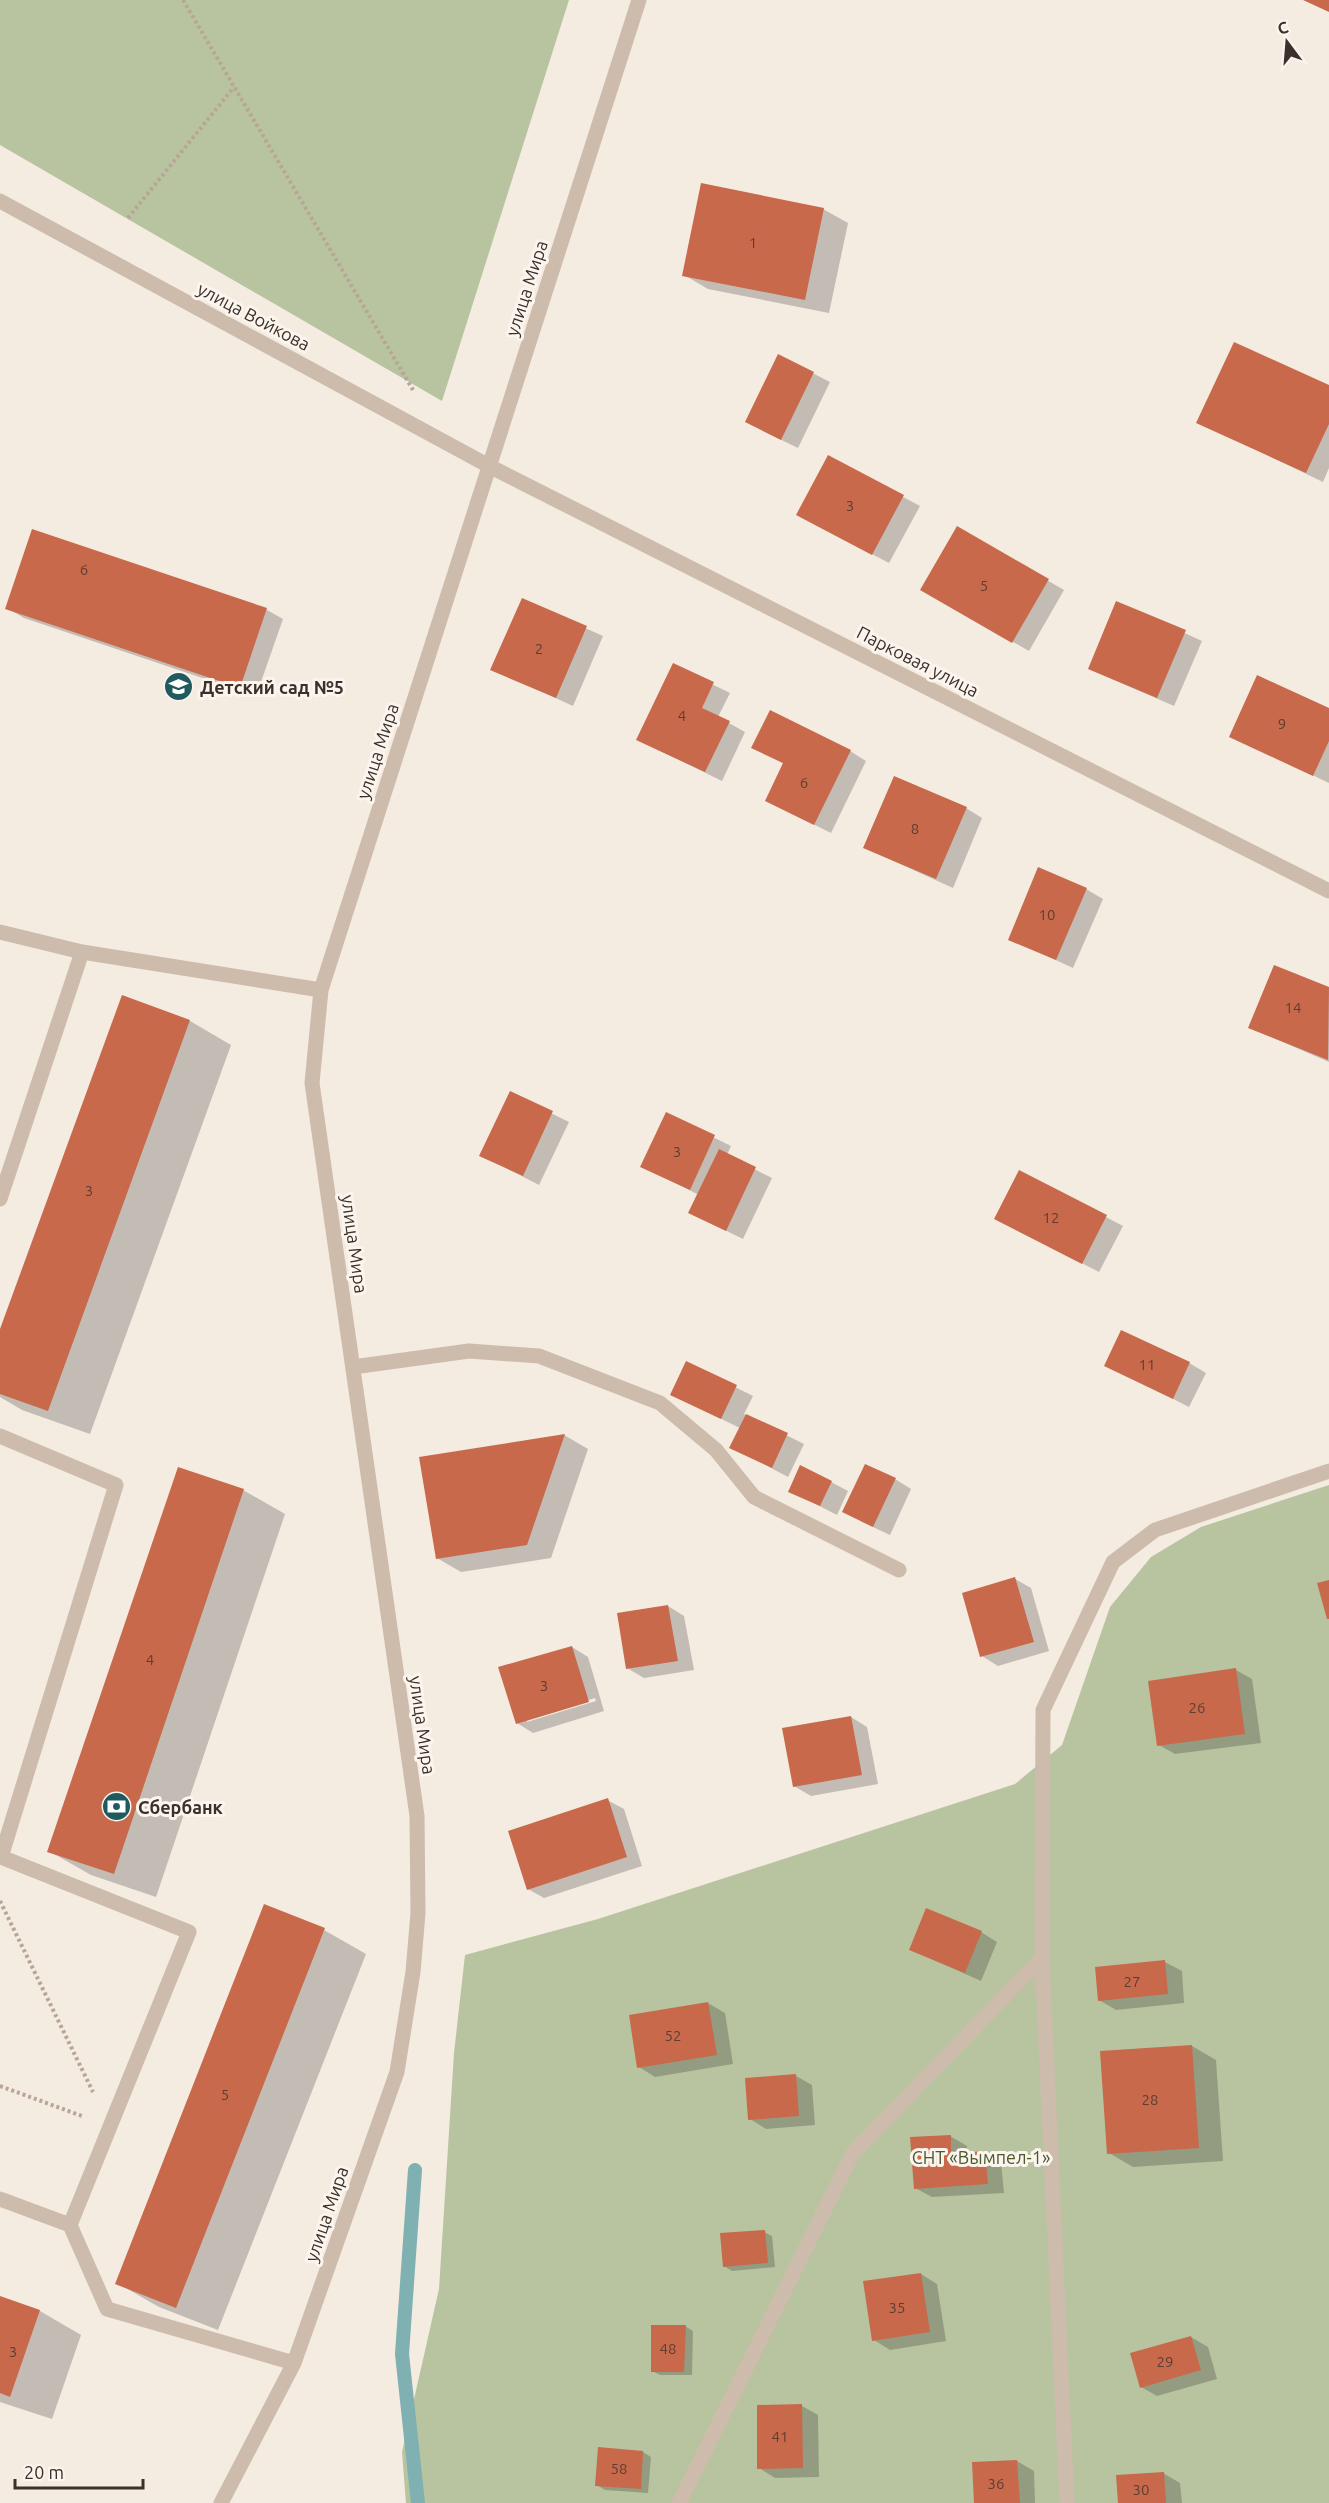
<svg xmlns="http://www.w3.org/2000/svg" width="1329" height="2503" viewBox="0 0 1329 2503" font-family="Ubuntu,sans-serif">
	<rect width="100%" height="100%" fill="#f4ebe1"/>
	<path fill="#b8c4a0" d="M0 0H569L442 401 0 145Z
		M1329 1485V2503H406L402 2452 439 2289 454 2053 465 1955 598 1919 1015 1784 1062 1745 1110 1607 1151 1557 1201 1527Z"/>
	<path fill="#0003" fill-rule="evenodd" d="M823 209 848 223 829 313 708 289 684 275Z
		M779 356 830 382 798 448 763 431Z
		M1329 387V468L1323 482 1198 422Z
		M829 457 920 506 889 563 814 524Z
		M957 528 1064 590 1029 651 922 590Z
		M33 530 267 610 283 619 256 696 24 618 7 608Z
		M522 600 603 636 573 706 492 669Z
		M1117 602 1202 641 1174 706 1089 669Z
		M673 665 730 693 718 717 745 732 722 781 638 740Z
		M1329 710V783L1230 736Z
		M753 747 850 751 866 761 831 833 783 809 784 764Z
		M966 808 982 818 953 888 865 848Z
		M1086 889 1103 899 1073 968 1010 939Z
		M1275 967 1329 988V1062L1250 1028Z
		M123 997 190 1021 231 1045 90 1434 22 1410 0 1397V1333Z
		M510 1093 569 1122 539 1185 481 1155Z
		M666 1114 731 1146 727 1155 772 1178 743 1239 690 1213 699 1195 642 1166Z
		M1020 1172 1123 1226 1099 1272 1013 1228Z
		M687 1363 753 1396 744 1414 804 1444 788 1477 731 1447 740 1428 672 1395Z
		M1189 1363 1206 1373 1189 1407 1106 1365Z
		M564 1435 588 1449 551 1558 461 1572 437 1558Z
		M895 1479 911 1489 890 1535 860 1521Z
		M831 1482 848 1491 837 1515 790 1491Z
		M243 1490 285 1514 156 1897 91 1875 49 1851Z
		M1015 1579 1031 1588 1049 1651 998 1666 982 1656Z
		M668 1606 684 1616 694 1670 644 1678 627 1668Z
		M572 1647 588 1657 604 1711 533 1733 517 1723ZM595 1698 596 1701 527 1722V1719Z
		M1236 1670 1252 1679 1261 1743 1175 1754 1159 1745Z
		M851 1717 867 1727 878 1784 811 1796 794 1786Z
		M607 1800 624 1809 642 1866 544 1898 528 1889Z
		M324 1930 366 1954 218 2330 159 2307 117 2283Z
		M981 1932 997 1942 981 1981 911 1950Z
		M1165 1962 1182 1971 1184 2003 1116 2010 1099 2000Z
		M708 2003 725 2013 733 2064 655 2077 639 2067Z
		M1192 2046 1216 2060 1223 2161 1133 2167 1109 2153Z
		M796 2076 812 2085 815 2125 766 2129 750 2119Z
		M950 2136 967 2146V2154L985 2153 1001 2162 1004 2193 932 2197 915 2188Z
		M764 2232 772 2236 775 2267 732 2271 724 2266Z
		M921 2274 937 2284 946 2341 890 2350 874 2340Z
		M0 2297 40 2311 81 2335 52 2419 0 2402Z
		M685 2326 693 2331 692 2375H660L652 2371Z
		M1191 2337 1208 2347 1217 2379 1157 2396 1141 2387Z
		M802 2406 818 2415 819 2477 775 2478 759 2468Z
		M643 2452 651 2457 648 2493 605 2490 597 2485Z
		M1017 2461 1034 2471 1035 2503H975L973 2464Z
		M1163 2473 1180 2483 1182 2503H1119Z"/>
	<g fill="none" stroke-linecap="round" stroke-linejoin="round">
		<path stroke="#7fb0b2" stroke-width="14" d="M415 2170 402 2354 418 2503"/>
	</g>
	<path fill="#c8694b" d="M1303 0H1329V12Z
		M701 183 824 208 805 300 682 276Z
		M1234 342 1329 385V424L1306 473 1196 423Z
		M778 354 814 372 781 440 745 422Z
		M828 455 904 495 872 555 796 515Z
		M957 526 1049 579 1012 643 920 590Z
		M32 529 267 608 240 688 5 609Z
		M522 598 587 626 556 698 490 670Z
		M1116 601 1186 630 1157 698 1088 669Z
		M673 663 714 682 702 708 730 721 705 772 636 740Z
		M1257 675 1329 708V741L1313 776 1229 737Z
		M770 710 851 750 814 825 765 801 783 763 751 748Z
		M894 776 967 807 936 879 863 848Z
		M1038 867 1087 888 1056 960 1008 940Z
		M1274 965 1329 987 1328 1060 1248 1028Z
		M122 995 190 1020 48 1411 0 1394V1329Z
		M510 1091 553 1111 523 1176 479 1156Z
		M666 1112 715 1135 690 1190 640 1167Z
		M719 1149 756 1167 726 1231 688 1213Z
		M1019 1170 1107 1215 1082 1264 994 1219Z
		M1121 1330 1190 1362 1173 1399 1104 1366Z
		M686 1361 737 1385 721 1419 670 1395Z
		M746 1414 788 1433 772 1468 729 1448Z
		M565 1434 527 1545 436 1559 419 1457Z
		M865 1464 896 1478 873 1527 842 1512Z
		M800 1465 832 1481 820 1506 788 1492Z
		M178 1467 244 1489 114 1874 47 1852Z
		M1015 1577 1034 1642 980 1657 962 1593Z
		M1329 1580V1619H1327L1317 1583Z
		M668 1605 678 1661 626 1669 617 1613Z
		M572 1646 589 1702 516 1724 498 1667Z
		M1236 1668 1245 1734 1157 1746 1148 1681Z
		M851 1716 862 1775 793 1787 782 1728Z
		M608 1798 627 1857 527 1890 508 1831Z
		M264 1904 325 1928 176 2308 115 2284Z
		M926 1908 982 1931 965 1973 909 1950Z
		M1165 1960 1168 1994 1098 2001 1095 1967Z
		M708 2002 717 2055 637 2068 629 2015Z
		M1192 2045 1199 2148 1107 2154 1100 2051Z
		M796 2074 799 2116 748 2120 745 2078Z
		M951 2135V2154L985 2151 988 2184 914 2189 910 2137Z
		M765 2230 768 2263 723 2267 720 2233Z
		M921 2273 930 2332 872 2341 863 2281Z
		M0 2296 40 2310 10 2397 0 2393Z
		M651 2325H686L684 2372H651Z
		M1191 2336 1201 2370 1140 2388 1130 2353Z
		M802 2404 803 2468 757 2469V2405Z
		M598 2447 643 2451 641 2489 595 2486Z
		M1017 2460 1020 2503H974L972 2462Z
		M1164 2472 1166 2503H1118L1116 2475Z"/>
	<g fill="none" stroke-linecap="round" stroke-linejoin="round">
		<path stroke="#b9a596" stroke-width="4" stroke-dasharray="3 3" stroke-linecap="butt" d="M183 0 413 390
			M128 218 234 87
			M0 1901 93 2092
			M0 2086 82 2116"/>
		<path stroke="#cdbbac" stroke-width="15" d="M0 201 489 466 1329 891
			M0 932 82 952
			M0 1199 82 952 321 990
			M353 1367 469 1351 539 1356 660 1403 716 1450 754 1497 899 1570
			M0 1436 116 1485 1 1857 189 1932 70 2225
			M0 2199 70 2225 107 2309 294 2363
			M221 2503 294 2363 397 2072 413 1972 418 1913 417 1816 312 1083 321 990 639 0
			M679 2503 853 2153 1042 1958
			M1067 2503 1042 1958 1043 1710 1113 1562 1155 1530 1329 1471"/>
	</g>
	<defs>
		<symbol id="school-disc" viewBox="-11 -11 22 22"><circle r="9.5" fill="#1f5a5e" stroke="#fbf5ee"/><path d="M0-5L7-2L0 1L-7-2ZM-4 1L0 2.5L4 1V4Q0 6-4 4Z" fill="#fff"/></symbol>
		<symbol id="bank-disc" viewBox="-11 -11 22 22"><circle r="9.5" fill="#1f5a5e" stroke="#fbf5ee"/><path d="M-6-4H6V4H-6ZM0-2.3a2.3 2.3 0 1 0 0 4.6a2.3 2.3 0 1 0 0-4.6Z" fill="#fff"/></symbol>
	</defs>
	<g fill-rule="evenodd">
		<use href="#school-disc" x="162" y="670" width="33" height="33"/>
		<use href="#bank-disc" x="100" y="1790" width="33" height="33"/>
	</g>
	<g text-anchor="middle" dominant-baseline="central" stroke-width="6" stroke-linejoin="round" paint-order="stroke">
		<g font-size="15" fill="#5e3e33">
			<text x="753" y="242">1</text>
			<text x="850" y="505">3</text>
			<text x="84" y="569">6</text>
			<text x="984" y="585">5</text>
			<text x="539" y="648">2</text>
			<text x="682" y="715">4</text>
			<text x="1282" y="723">9</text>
			<text x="804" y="782">6</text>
			<text x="915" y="828">8</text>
			<text x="1047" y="914">10</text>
			<text x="1293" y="1007">14</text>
			<text x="677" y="1151">3</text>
			<text x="89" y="1190">3</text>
			<text x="1051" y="1217">12</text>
			<text x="1147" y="1364">11</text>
			<text x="150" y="1659">4</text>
			<text x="544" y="1685">3</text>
			<text x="1197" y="1707">26</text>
			<text x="1132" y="1981">27</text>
			<text x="673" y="2035">52</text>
			<text x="225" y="2094">5</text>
			<text x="1150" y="2099">28</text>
			<text x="897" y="2307">35</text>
			<text x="668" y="2348">48</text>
			<text x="13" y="2351">3</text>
			<text x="1165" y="2361">29</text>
			<text x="780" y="2436">41</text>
			<text x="619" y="2468">58</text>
			<text x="996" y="2483">36</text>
			<text x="1141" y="2489">30</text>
		</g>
		<g font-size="18" fill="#3b302b" stroke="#fbf5ee">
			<text transform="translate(526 288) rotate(-72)">улица Мира</text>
			<text transform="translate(254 316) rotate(28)">улица Войкова</text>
			<text transform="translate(918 661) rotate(27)">Парковая улица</text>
			<text transform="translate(377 751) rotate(-72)">улица Мира</text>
			<text transform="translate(355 1244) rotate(82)">улица Мира</text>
			<text transform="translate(423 1725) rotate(82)">улица Мира</text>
			<text transform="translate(326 2214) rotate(-71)">улица Мира</text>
		</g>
		<g font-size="18" font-weight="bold" fill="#3b302b" stroke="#fbf5ee" text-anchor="start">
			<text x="200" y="687">Детский сад №5</text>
			<text x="138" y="1807">Сбербанк</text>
		</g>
		<g font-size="18" fill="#4a5a2e" stroke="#fbf5ee">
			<text x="981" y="2157">СНТ «Вымпел-1»</text>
		</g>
	</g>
	<g transform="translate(1287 42) rotate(344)" stroke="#fbf5ee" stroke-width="4.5" paint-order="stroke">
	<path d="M0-4.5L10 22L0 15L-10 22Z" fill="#3b302b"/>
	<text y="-9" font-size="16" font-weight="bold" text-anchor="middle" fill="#3b302b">С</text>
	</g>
	<path d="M15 2479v9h128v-9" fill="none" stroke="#3b302b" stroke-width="3"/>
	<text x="24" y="2479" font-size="18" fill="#3b302b" stroke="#fbf5ee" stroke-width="4.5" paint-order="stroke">20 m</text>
</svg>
